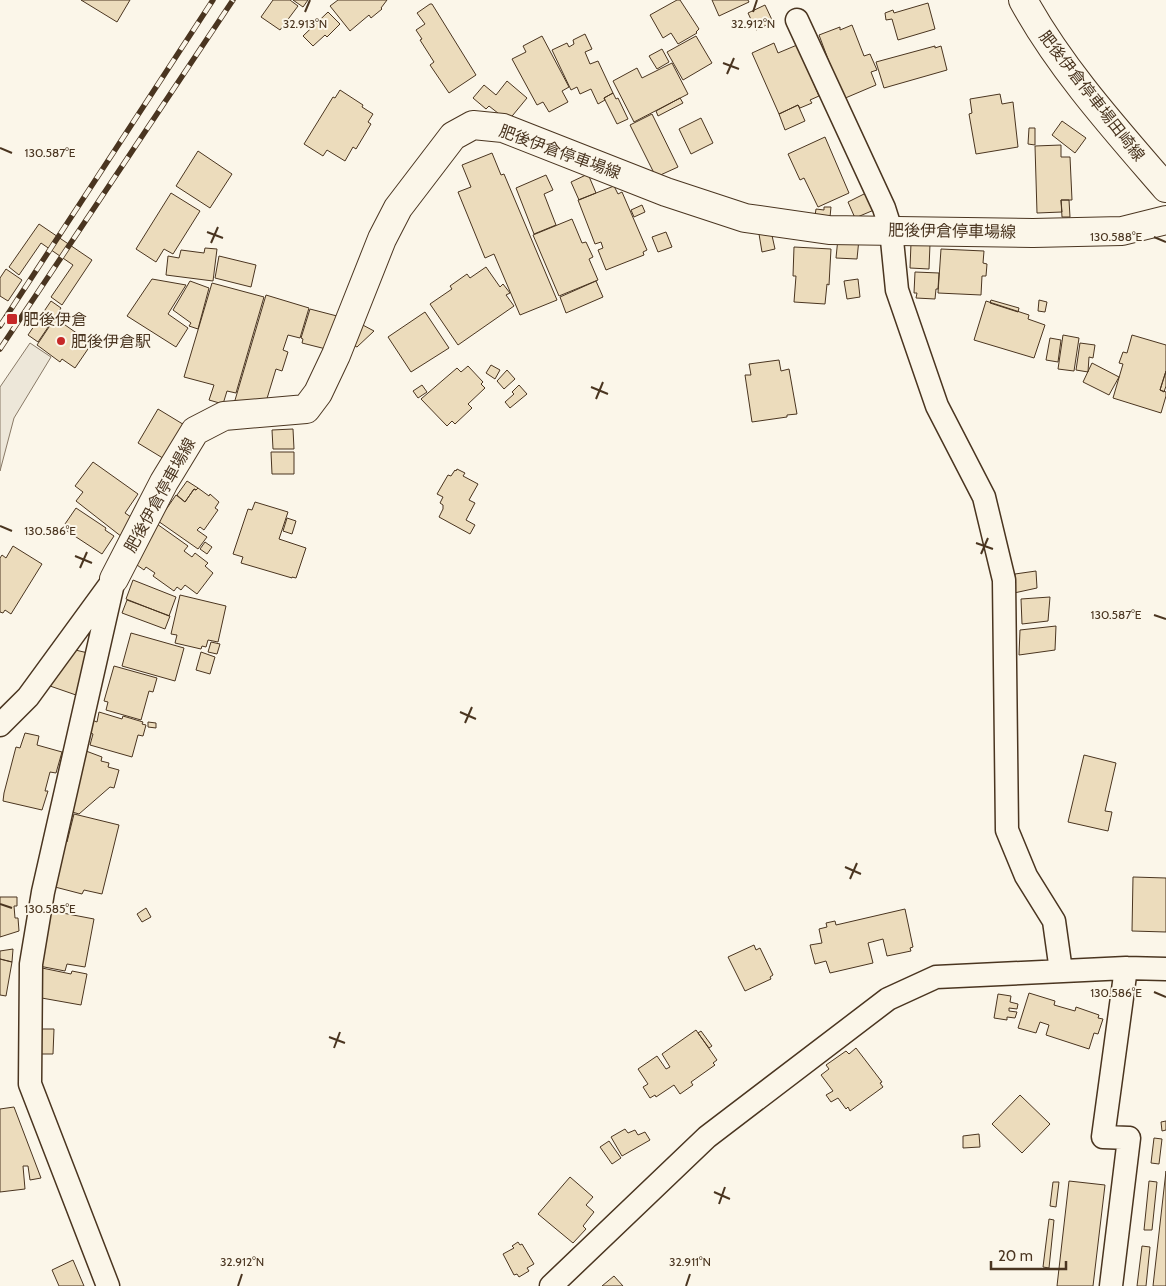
<svg xmlns="http://www.w3.org/2000/svg" width="1166" height="1286" viewBox="0 0 1166 1286" font-family="Cabin,'Noto Sans JP',sans-serif">
	<rect width="100%" height="100%" fill="#fbf6e9"/>
	<path fill="#ede7d9" stroke="#887966" d="M30 343 51 357 14 418 0 471V387Z"/>
	<path fill="#ecdcbc" stroke="#4a3520" d="M81 0H130L117 22Z
		M273 0H290L298 6 280 30 261 17Z
		M293 0H308L303 7Z
		M338 0H387L381 8 382 9 371 18 369 15 350 31 330 6Z
		M677 0H680L699 29 696 32 697 33 678 44 671 33 663 38 650 15Z
		M712 0H748L749 2 719 16Z
		M928 3 935 29 898 40 892 19 886 20 885 13 893 10 894 13Z
		M430 4H432L476 75 449 93 430 65 434 62 420 40 422 39 416 30 425 24 417 13Z
		M765 5 773 22 756 30 748 13Z
		M328 12 340 24 327 37 325 35 313 46 303 36Z
		M852 25 864 56 870 54 877 70 871 72 876 85 843 99 819 35 840 27V30Z
		M585 34 592 49 585 52 590 64 598 61 613 93 604 98 605 100 598 104 591 89 580 94 577 87 571 90 552 50 567 43 569 47 574 44 573 40Z
		M542 36 569 87 562 91 568 102 549 112 543 102 537 105 512 59 526 52 523 46Z
		M696 36 712 63 683 80 667 52Z
		M774 43 778 53 797 45 819 96 810 100 812 103 800 108 798 105 779 114 752 53Z
		M935 46V48L941 46 947 70 884 88 876 62Z
		M662 49 669 62 657 69 649 56Z
		M672 63 688 94 634 122 613 81 637 68 642 78Z
		M507 81 527 98 508 121 489 106 486 109 473 98 484 85 496 95Z
		M340 90 363 105 362 107 373 114 368 122 371 124 356 149 353 147 345 161 327 150 323 156 304 144 333 97 335 98Z
		M613 93 616 99 618 98 628 119 617 124 604 98Z
		M1000 94 1002 104 1013 102 1018 147 976 154 969 114 972 113 970 99Z
		M680 98 683 103 658 116 656 111Z
		M798 105 805 121 785 130 779 114Z
		M652 114 678 167 656 177 630 125Z
		M701 118 713 143 691 154 679 129Z
		M1062 121 1086 138 1075 153 1052 135Z
		M1029 128H1035V145L1028 144Z
		M825 137 849 193 818 207 804 178 800 180 788 154Z
		M1061 145V157H1070L1072 200H1061L1062 212 1037 213 1035 146Z
		M198 151 232 174 210 208 176 186Z
		M492 153 501 175 504 174 557 300 520 315 494 254 485 258 458 192 471 187 462 165Z
		M588 174 596 193 579 200 571 182Z
		M546 175 553 190 544 194 556 225 534 234 516 188Z
		M614 186 618 194 622 192 647 250 643 252 644 255 606 270 598 250 603 248 601 242 595 244 578 200Z
		M171 193 200 211 173 254 164 249 156 262 136 249Z
		M866 193 874 210 855 218 848 202Z
		M1061 200H1069L1070 217H1062Z
		M642 205 645 212 634 217 631 210Z
		M824 207H831L830 217 815 216 816 209 824 210Z
		M572 219 582 243 586 242 593 257 589 259 598 280 559 296 533 235Z
		M39 224 92 260 62 305 51 297 73 265 41 243 19 275 9 267Z
		M771 231 775 249 762 252 759 234Z
		M666 232 672 247 658 252 652 237Z
		M838 238 859 239 857 259 836 258Z
		M911 243 930 244 929 269 910 268Z
		M794 247 831 249 829 285 827 284 825 304 794 302 796 276H793Z
		M205 248 217 249 213 281 166 275 168 256 179 258 181 250 204 253Z
		M941 249 984 251 983 263 987 264 986 276H982L981 295 938 293Z
		M219 256 256 265 251 287 215 278Z
		M486 267 500 287 503 284 510 293 506 295 514 306 458 345 430 304 452 289 450 286 467 274 470 278Z
		M6 269 22 280 8 301 0 296V278Z
		M915 272 939 273 938 289H936L935 299 916 298 917 293H914Z
		M152 279 186 285 168 314 188 328 176 347 127 316Z
		M858 279 860 297 847 299 844 281Z
		M190 281 209 288 198 329 189 326 191 323 173 310Z
		M596 281 603 297 566 313 560 297Z
		M212 283 264 297 236 393 227 391 223 404 209 400 214 385 184 377Z
		M266 295 309 308 300 338 288 335 283 350 288 352 282 371 276 369 265 405 233 407Z
		M991 300 1019 308 1018 312 990 303Z
		M1039 300 1047 302 1045 312 1038 311Z
		M51 301 61 308 38 342 28 335Z
		M986 301 1029 315 1028 319 1045 325 1034 358 974 340Z
		M310 309 337 316 326 349 302 343 303 339 301 338Z
		M425 312 449 348 411 372 388 337Z
		M55 318 78 334 76 337 90 346 75 368 62 359 60 362 37 345Z
		M359 323 374 331 357 347 349 343Z
		M1063 335 1079 338 1074 371 1058 369Z
		M1132 335 1166 345V371L1160 390 1166 392V396L1161 413 1113 398 1123 364 1119 363 1123 352 1127 353Z
		M1050 338 1061 340 1058 362 1046 360Z
		M1080 343 1095 345 1093 358 1089 357 1088 372 1076 370Z
		M779 360 781 371 789 369 797 414 787 415V417L752 422 745 375H751L749 364Z
		M1092 363 1119 377 1109 395 1083 382Z
		M491 365 500 370 495 379 486 373Z
		M468 366 483 382 481 384 485 388 468 404 472 408 455 424 452 421 447 426 421 399 457 368 461 372Z
		M507 370 515 379 504 389 497 381Z
		M1166 371V386L1164 392 1160 390Z
		M422 385 427 392 418 398 413 391Z
		M519 385 527 394 510 408 505 402 514 394 512 392Z
		M158 409 186 426 166 460 138 443Z
		M293 429 294 449H273L272 430Z
		M271 452H294V474H272Z
		M93 462 138 494 125 513 134 519 122 537 76 501 83 492 75 486Z
		M457 469 465 473 463 476 478 484 469 500 475 503 466 520 475 525 470 534 439 517 443 509V505L440 503 443 497 437 494 448 475 451 476 455 470 456 471Z
		M187 481 198 488 196 490 194 489 185 502 177 495Z
		M198 488 209 496 210 494 219 502 215 508 218 510 204 530 200 527 197 530 207 537 198 549 158 521 176 495 185 502 194 489 196 490Z
		M255 502 288 512 279 539 306 548 296 578 292 577V578L241 563 243 557 233 554 248 509 252 510Z
		M76 508 106 528 105 530 114 536 102 554 67 531 70 526 65 524Z
		M287 518 296 521 292 534 283 531Z
		M157 524 188 546 184 551 192 557 195 553 208 563 205 566 213 573 197 594 185 585 181 590 177 587 174 591 153 576 155 573 146 567 144 570 130 560Z
		M205 542 212 547 207 554 200 549Z
		M13 546 42 564 11 614 5 610 3 613 0 612V558L2 555 6 558Z
		M1036 571 1037 588 1014 593 1015 574Z
		M133 580 176 597 169 616 126 599Z
		M180 595 226 606 218 642 208 640 206 647 202 646 201 649 175 643 177 635 171 634Z
		M1050 597 1048 621 1022 624 1021 599Z
		M127 600 170 616 165 629 122 613Z
		M1056 626 1055 650 1019 655 1020 630Z
		M131 633 184 648 175 681 122 666Z
		M211 642 220 644 217 654 208 652Z
		M67 648 88 653 76 695 50 686 58 661Z
		M201 652 215 657 210 674 196 670Z
		M114 666 157 678 153 692 149 691 141 720 106 710 108 702 104 701Z
		M99 712 122 719 123 716 143 722 142 724 146 725 143 736 138 735 132 757 90 745 93 734 89 732 92 720 97 722Z
		M148 722 156 723V728L148 727Z
		M25 733 39 736 37 745 62 752 56 773 50 772 45 791H48L42 810 3 801 4 793 16 747 20 748Z
		M86 751 102 757 101 761 109 763 108 767 119 770 114 788 110 787 79 814 69 811Z
		M1084 755 1116 763 1105 811 1112 812 1108 831 1068 822Z
		M74 814 119 825 102 894 84 890 82 894 55 887 64 841 67 842Z
		M1133 877 1166 878V932L1132 931Z
		M0 897H17V906H14L15 918H18L19 931 0 937Z
		M146 908 151 917 142 922 137 914Z
		M905 909 913 947 910 948 911 951 887 956 883 939 868 943 873 963 830 973 826 961 815 964 810 945 822 943 819 929 827 927 826 923 835 921 836 925Z
		M47 910 94 919 85 967 67 964 65 971 39 966Z
		M754 945 756 950 760 948 773 975 770 977 771 979 745 991 728 957Z
		M13 949 12 962 0 959V951Z
		M0 959 12 962 6 996 0 995Z
		M42 968 71 974 72 971 87 974 81 1005 36 997Z
		M1029 993 1055 1001 1054 1005 1075 1011 1076 1007 1099 1015 1098 1018 1103 1019 1098 1034 1094 1033 1089 1049 1046 1035 1049 1025 1040 1022 1036 1033 1018 1028Z
		M998 994 1011 996 1010 1002 1018 1004 1017 1009 1009 1008V1011L1017 1012 1015 1018 1007 1017V1020L994 1018Z
		M42 1029H54L53 1054H41Z
		M696 1030 717 1060 713 1063 715 1065 691 1082 693 1085 680 1094 674 1085 656 1097 655 1095 650 1098 643 1087 648 1084 638 1069 657 1056 666 1069 670 1067 662 1054Z
		M701 1031 712 1046 709 1048 698 1033Z
		M856 1048 882 1082 880 1083 883 1087 850 1111 848 1107 846 1109 838 1098 831 1102 826 1095 833 1091 821 1075 829 1069 826 1065 846 1051 849 1054Z
		M1020 1095 1050 1124 1022 1153 992 1124Z
		M14 1107 41 1178 30 1180 28 1166H23L25 1189 0 1192V1109Z
		M1166 1121V1130L1162 1131 1161 1122Z
		M625 1129 628 1133 635 1130 638 1135 645 1132 650 1140 622 1156 611 1137Z
		M979 1134 980 1147 963 1148V1136Z
		M1154 1138 1162 1139 1159 1164 1151 1163Z
		M609 1141 621 1158 612 1164 600 1147Z
		M1166 1171V1286H1153Z
		M570 1177 593 1197 586 1205 594 1212 583 1226 586 1229 573 1243 538 1214Z
		M1069 1181 1105 1185 1093 1286H1057Z
		M1149 1181 1157 1182 1152 1230H1144Z
		M1053 1182H1059L1056 1207 1050 1206Z
		M1049 1219 1054 1220 1049 1268 1043 1267Z
		M518 1242 520 1245 522 1244 534 1264 527 1268 529 1271 519 1277 517 1274 514 1275 503 1254 514 1248 512 1246Z
		M1142 1246 1150 1247 1146 1286H1137Z
		M73 1260 84 1286H59L52 1270Z
		M614 1276 623 1286H602Z"/>
	<g fill="none" stroke-linecap="round" stroke-linejoin="round">
		<defs>
			<path id="minor" d="M797 20 884 208 891 230 897 290 937 406 984 497 1004 580 1007 830 1026 876 1054 921 1061 971
				M0 725 28 697 109 586
				M108 1286 30 1084 31 964 43 892 114 579
				M551 1286 707 1137 888 999 936 977 1126 968 1166 969
				M1111 1286 1129 1138 1103 1137 1126 968"/>
			<path id="secondary" d="M1023 0C1060 68 1116 130 1166 188
				M114 579 164 482 195 431 224 416 306 409 318 393 336 355 382 239 398 208 453 136 473 125 503 128 666 192 745 218 829 230 1033 233 1122 231 1166 220"/>
		</defs>
		<use href="#minor" stroke="#4a3520" stroke-width="25"/>
		<use href="#secondary" stroke="#4a3520" stroke-width="30"/>
		<use href="#minor" stroke="#fbf6e9" stroke-width="22"/>
		<use href="#secondary" stroke="#fbf6e9" stroke-width="28"/>
		<defs>
			<path id="rail" d="M0 326 213 0
				M0 349 233 0"/>
		</defs>
		<use href="#rail" stroke="#4a3520" stroke-width="5.5"/>
		<use href="#rail" stroke="#fbf6e9" stroke-width="4" stroke-dasharray="11" stroke-linecap="butt"/>
	</g>
	<path fill="none" stroke="#4a3520" stroke-width="2" d="M305 12 310 0M753 12 757 0M723 63 739 69M727 74 734 58M0 148 12 153M207 232 223 238M1154 237 1166 242M211 243 218 227M591 387 608 394M596 399 603 382M0 526 12 531M976 543 993 549M981 554 988 538M75 556 92 563M80 568 87 552M1154 615 1166 619M460 712 476 719M465 723 472 707M845 867 861 874M850 879 857 863M0 904 12 908M1154 992 1166 997M329 1037 345 1043M334 1048 340 1032M714 1192 730 1199M719 1204 725 1187M238 1286 242 1274M686 1286 690 1274"/>
	<g fill="#c62828" stroke="#fbf6e9" stroke-width="2">
		<rect x="6" y="313" width="12" height="12" rx="2.5"/>
		<circle cx="61" cy="341" r="5"/>
	</g>
	<g text-anchor="middle" dominant-baseline="central" stroke-width="4" stroke-linejoin="round" paint-order="stroke">
		<g font-size="16" fill="#4a3520" stroke="#fbf6e9">
			<text transform="translate(1092 96) rotate(52)">肥後伊倉停車場田崎線</text>
			<text transform="translate(560 152) rotate(20)">肥後伊倉停車場線</text>
			<text transform="translate(952 231) rotate(1)">肥後伊倉停車場線</text>
			<text transform="translate(160 495) rotate(-61)">肥後伊倉停車場線</text>
		</g>
		<g font-size="16" fill="#4a3520" stroke="#fbf6e9" text-anchor="start">
			<text x="23" y="319">肥後伊倉</text>
			<text x="71" y="341">肥後伊倉駅</text>
		</g>
	</g>
	<g font-size="12" text-anchor="middle" fill="#4a3520" stroke="#fbf6e9" stroke-width="4" stroke-linejoin="round" paint-order="stroke">
		<text x="305" y="28">32.913°N</text>
		<text x="753" y="28">32.912°N</text>
		<text x="50" y="157">130.587°E</text>
		<text x="1116" y="241">130.588°E</text>
		<text x="50" y="535">130.586°E</text>
		<text x="1116" y="619">130.587°E</text>
		<text x="50" y="913">130.585°E</text>
		<text x="1116" y="997">130.586°E</text>
		<text x="242" y="1266">32.912°N</text>
		<text x="690" y="1266">32.911°N</text>
	</g>
	<path d="M991 1261v8h75v-8" fill="none" stroke="#4a3520" stroke-width="2.5"/>
	<text x="998" y="1261" font-size="15" fill="#4a3520" stroke="#fbf6e9" stroke-width="4" paint-order="stroke">20 m</text>
</svg>
